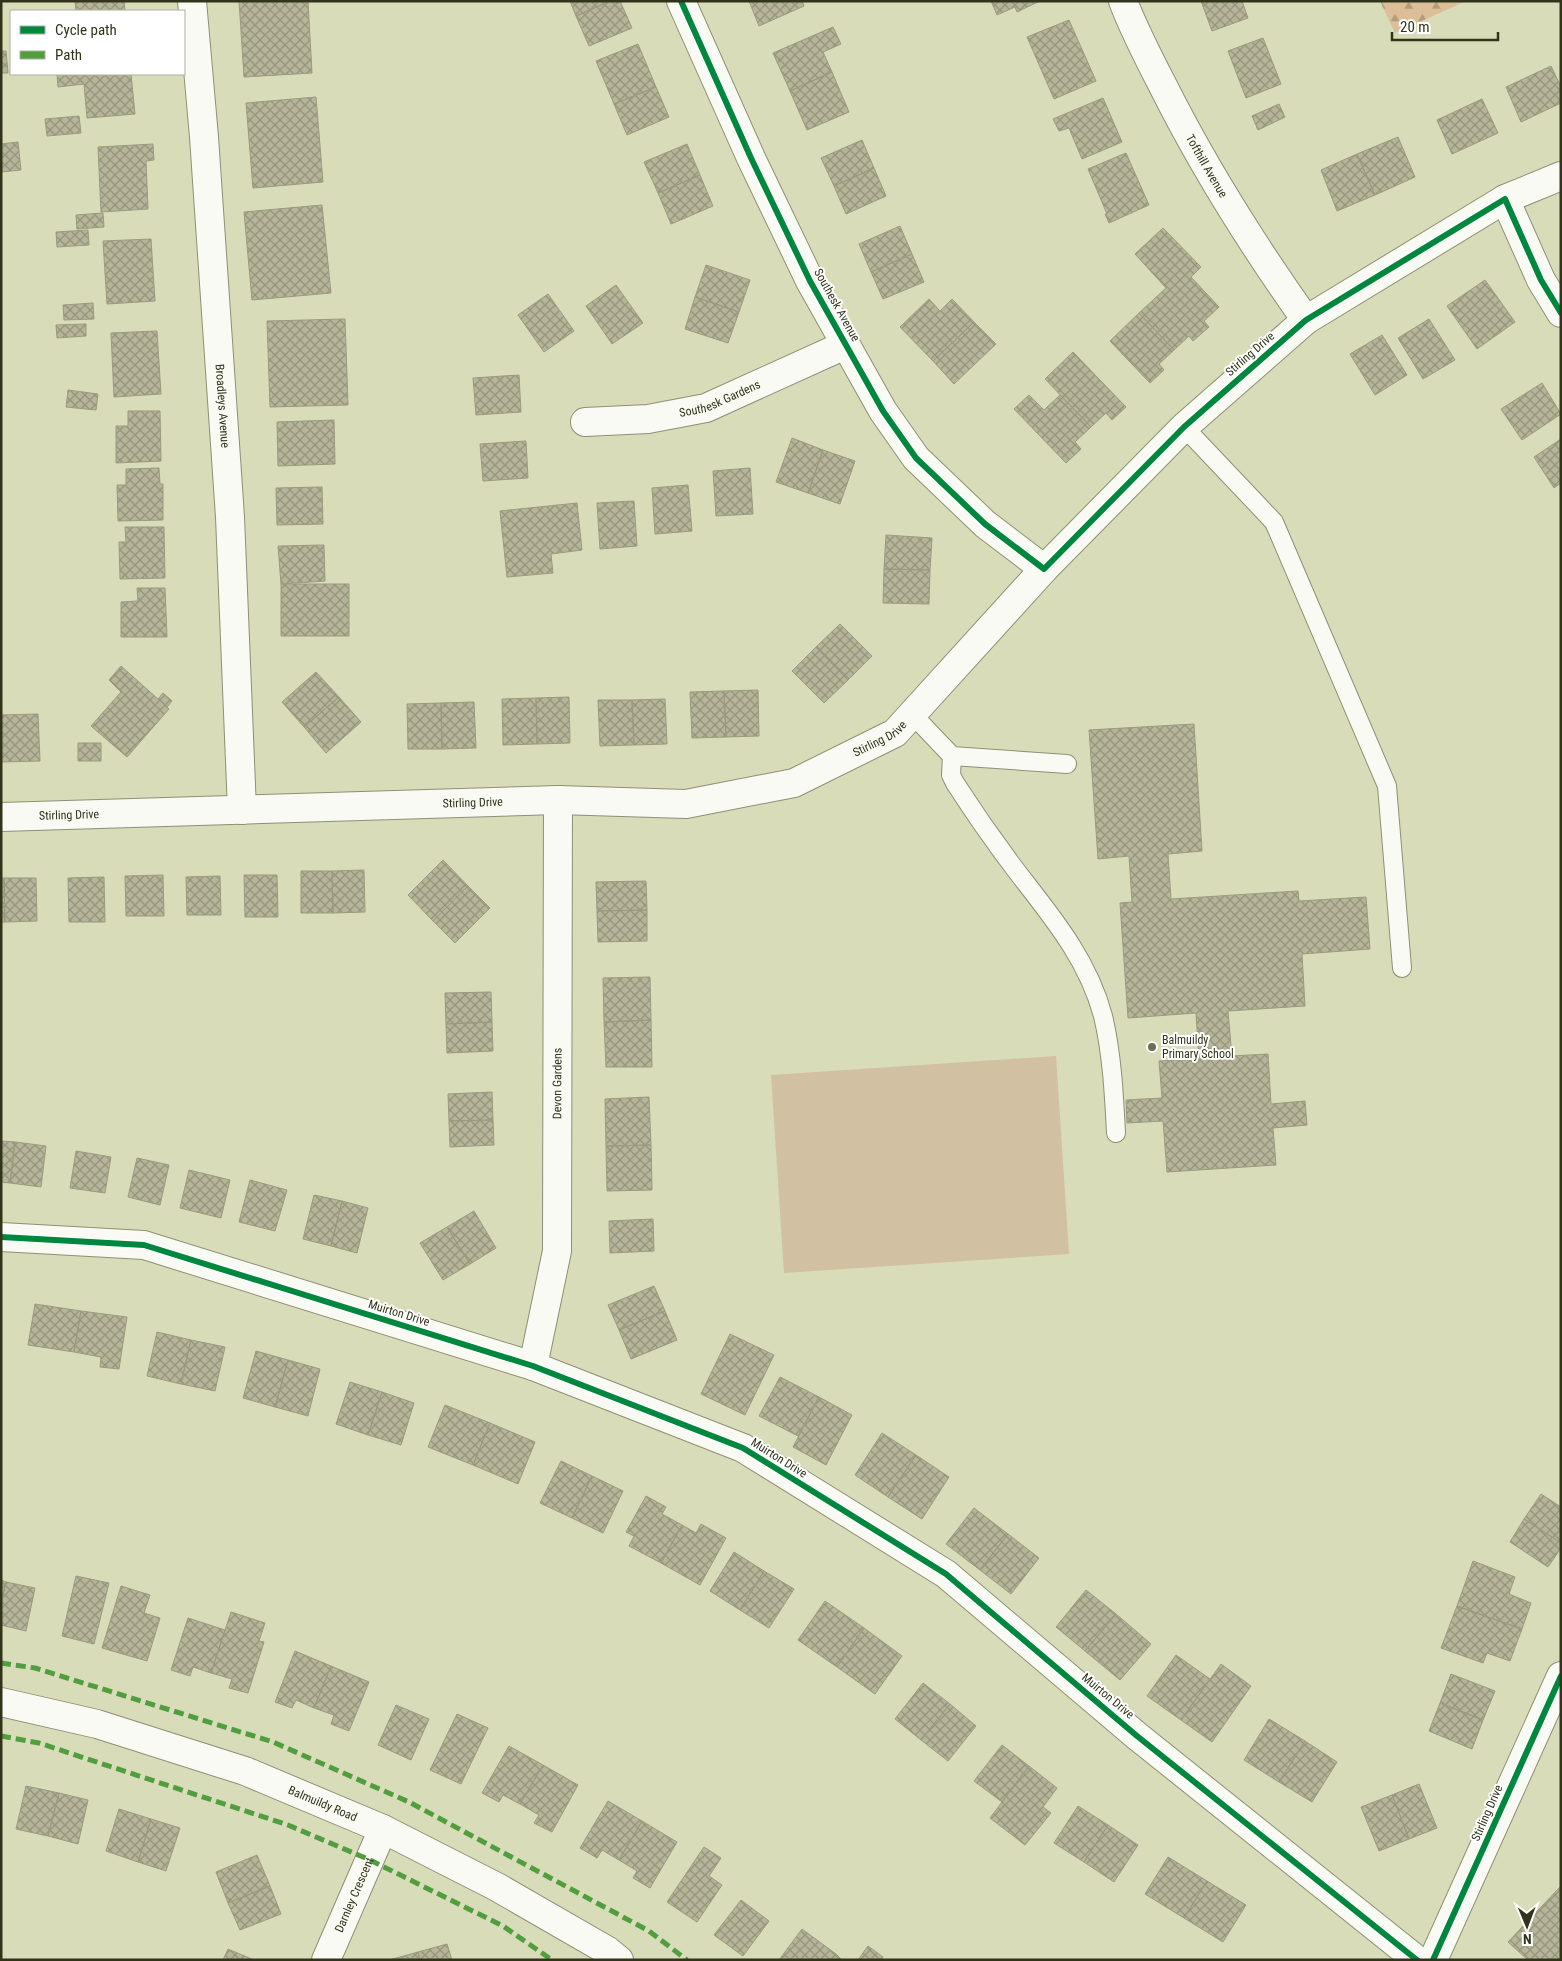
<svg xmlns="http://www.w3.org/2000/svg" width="1562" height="1961" viewBox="0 0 1562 1961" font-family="'Roboto Condensed',sans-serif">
	<defs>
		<pattern id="forest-firs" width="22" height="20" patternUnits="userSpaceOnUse" patternTransform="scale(1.25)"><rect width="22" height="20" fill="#dcbe99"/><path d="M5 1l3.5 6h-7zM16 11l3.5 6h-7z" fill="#b39b7c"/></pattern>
		<pattern id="building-cross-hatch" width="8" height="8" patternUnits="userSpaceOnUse" patternTransform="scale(1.25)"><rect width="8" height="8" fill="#b6b599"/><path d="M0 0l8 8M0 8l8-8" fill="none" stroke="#95947c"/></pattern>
	</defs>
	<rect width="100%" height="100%" fill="#d8dcb9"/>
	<path fill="url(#forest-firs)" d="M1380 1H1466L1395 33Z"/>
	<path fill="#d2c0a3" d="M1056 1056 1069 1254 784 1273 771 1075Z"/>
	<path fill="url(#building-cross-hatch)" stroke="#9b9a7e" d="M75 1H124L125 11H76Z
		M239 1H308L312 73 244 77Z
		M570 1H610L576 16Z
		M610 1H620L632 28 589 46 576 16Z
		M749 1H802L804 6 759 26Z
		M991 1H1040L1017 12 1015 7 997 15Z
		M1201 1H1242L1248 18 1212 31Z
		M1069 20 1096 81 1054 99 1027 37Z
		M833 27 841 44 823 52 832 72 790 91 773 53Z
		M1263 38 1281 84 1246 98 1228 51Z
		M638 44 656 87 614 104 596 61Z
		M1 51H6L8 73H1Z
		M1551 66 1561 87V103L1521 122 1506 87Z
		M832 72 849 112 807 130 790 91Z
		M57 74H131L135 114 87 118 84 84 58 87Z
		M656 87 669 117 627 135 614 104Z
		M316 97 323 182 253 188 246 103Z
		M1103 98 1122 142 1082 159 1069 128 1059 131 1053 119Z
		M1482 99 1498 133 1452 154 1437 120Z
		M1279 104 1285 117 1258 130 1252 116Z
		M79 116 81 133 47 136 45 119Z
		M1398 137 1415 177 1375 195 1357 154Z
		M862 140 874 168 834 186 821 158Z
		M18 142 21 170 1 172V144Z
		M153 144 154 160 146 161 148 209 101 212 98 147Z
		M687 144 700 175 658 193 644 162Z
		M1126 153 1149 205 1109 223 1105 214H1107L1088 169Z
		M1357 154 1375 195 1337 211 1321 170Z
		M874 168 886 196 846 214 834 186Z
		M700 175 713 206 671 224 658 193Z
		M322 205 331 293 252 300 244 212Z
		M103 213 104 227 77 229 76 215Z
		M900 226 912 254 871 272 859 244Z
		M1163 228 1201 267 1191 277 1219 307 1204 321 1209 327 1193 341 1189 336 1174 350 1139 313 1166 288 1135 254Z
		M88 230 89 245 57 247 56 232Z
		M151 239 155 301 107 304 103 241Z
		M912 254 924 282 883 299 871 272Z
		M706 265 750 280 739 312 695 297Z
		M1485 280 1515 322 1477 349 1447 306Z
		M616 285 643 323 612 344 586 306Z
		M548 294 574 331 544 352 518 315Z
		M695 297 739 312 728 343 685 329Z
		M929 299 940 311 952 299 974 322 933 361 900 327Z
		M93 303 94 319 64 320 63 305Z
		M1139 313 1174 350 1159 364 1164 370 1150 383 1110 341Z
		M345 319 348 405 270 407 267 321Z
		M1429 319 1455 360 1423 379 1398 338Z
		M974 322 996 344 954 384 933 361Z
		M86 324V336L57 338 56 325Z
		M157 331 161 394 114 397 111 333Z
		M1382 335 1407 375 1375 395 1350 354Z
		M1073 352 1126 407 1112 420 1106 413 1091 427 1045 379Z
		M519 375 521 412 476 415 473 378Z
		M1542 383 1561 414 1522 440 1501 409Z
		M68 390 98 394 96 410 66 407Z
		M1029 395 1044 410 1060 395 1091 427 1075 442 1081 449 1066 463 1014 409Z
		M128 411H160L161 461 116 463V426H128Z
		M334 420 335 464 278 466 277 422Z
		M792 438 823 450 808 493 776 482Z
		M1561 439V483L1554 488 1534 457Z
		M526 441 528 478 483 481 480 444Z
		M823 450 855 461 840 504 808 493Z
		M159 468 160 484H163V520L118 521 117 485H126V469Z
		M750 468 753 514 716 516 713 471Z
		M688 485 692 531 655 534 652 488Z
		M322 487 323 524 277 525 276 488Z
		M634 501 637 546 600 549 597 503Z
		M577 503 582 550 551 554 553 573 507 577 500 511Z
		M125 527H164L165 578 120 579 119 542H126Z
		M886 535 932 538 930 570 884 569Z
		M324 545 325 581 281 584 278 546Z
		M884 569 930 570 929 604 883 603Z
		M281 584H349V636H281Z
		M137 588H165L167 637H121V602L138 601Z
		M840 624 872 656 848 680 816 647Z
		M816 647 848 680 824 703 792 671Z
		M121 666 158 699 163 693 172 701 167 707 169 709 127 757 91 726 121 692 109 680Z
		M316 672 339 697 304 727 282 702Z
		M758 690 759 736 726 737 724 691Z
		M724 691 726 737 692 738 690 692Z
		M339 697 361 722 326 753 304 727Z
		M569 697 570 743 537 744 536 698Z
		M536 698 537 744 503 745 502 699Z
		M665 699 667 744 634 745 632 700Z
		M598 700H632L634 745 600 746Z
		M474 702 476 748 442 749 441 703Z
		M441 703 442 749H408L407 704Z
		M38 714 40 761 1 762V715Z
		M1194 724 1202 851 1168 854 1171 899 1298 891 1299 901 1366 897 1370 949 1302 954 1305 1006 1228 1011 1232 1056 1268 1054 1271 1104 1305 1101 1307 1125 1273 1128 1276 1165 1167 1172 1163 1121 1127 1123 1126 1100 1162 1098 1159 1061 1199 1059 1196 1013 1128 1018 1120 903 1132 902 1129 856 1098 859 1089 730Z
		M78 743H101V761H78Z
		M443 860 468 886 433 921 408 895Z
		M364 870 365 912 333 913 332 871Z
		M301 871H332L333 913H301Z
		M163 875 164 916H126L125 876Z
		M244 875H277L278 917H245Z
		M220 876 221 915H187L186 877Z
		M104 877 105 922H69L68 878Z
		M1 878H4L5 922H1Z
		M4 878H36L37 921 5 922Z
		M646 881 647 910 597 911 596 882Z
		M468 886 490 908 455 943 433 921Z
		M647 910V941L598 942 597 911Z
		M650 977 651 1020 604 1022 603 978Z
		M491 992 492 1022 446 1024 445 993Z
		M651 1020 652 1067H606L604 1022Z
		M492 1022 493 1051 447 1053 446 1024Z
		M492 1092 493 1120 449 1121 448 1094Z
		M649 1097 651 1145 606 1146 605 1099Z
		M493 1120 494 1145 450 1147 449 1121Z
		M1 1141 15 1142 10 1183 1 1182Z
		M15 1142 46 1146 41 1187 10 1183Z
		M651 1145 652 1190 607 1191 606 1146Z
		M76 1151 111 1157 105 1193 70 1188Z
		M137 1158 169 1165 160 1205 128 1197Z
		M189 1170 230 1180 221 1218 180 1208Z
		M250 1180 287 1190 275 1231 239 1222Z
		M314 1195 342 1201 331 1246 303 1239Z
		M342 1201 368 1208 357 1253 331 1246Z
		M474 1211 496 1248 470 1264 447 1227Z
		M653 1219 654 1251 610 1253 609 1221Z
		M447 1227 470 1264 443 1280 420 1243Z
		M654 1286 665 1311 619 1330 608 1305Z
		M35 1304 81 1311 74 1352 28 1345Z
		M81 1311 127 1317 119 1369 100 1367 101 1357 74 1352Z
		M665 1311 677 1340 631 1359 619 1330Z
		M157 1332 191 1340 181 1384 147 1376Z
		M730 1334 774 1355 745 1415 701 1394Z
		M191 1340 225 1347 215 1391 181 1384Z
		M256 1351 288 1360 275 1407 243 1398Z
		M288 1360 320 1369 308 1416 275 1407Z
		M780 1377 819 1397 798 1436 759 1416Z
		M350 1382 382 1392 368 1435 336 1424Z
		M382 1392 414 1403 401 1445 368 1435Z
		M819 1397 852 1415 826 1465 793 1447Z
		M445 1405 490 1423 473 1465 428 1447Z
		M490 1423 535 1442 518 1484 473 1465Z
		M882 1433 916 1455 888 1497 855 1475Z
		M916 1455 949 1477 922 1519 888 1497Z
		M561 1461 592 1476 572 1518 540 1503Z
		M592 1476 623 1491 603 1533 572 1518Z
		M1541 1494 1561 1507V1543L1524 1519Z
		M646 1496 666 1507 662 1514 682 1525 661 1563 629 1546 634 1536 626 1532Z
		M974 1508 1008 1534 980 1570 946 1544Z
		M1524 1519 1561 1543V1548L1548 1567 1510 1542Z
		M701 1524 726 1538 700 1585 661 1563 682 1525 696 1533Z
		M1008 1534 1039 1558 1011 1594 980 1570Z
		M734 1552 764 1571 740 1610 710 1591Z
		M1473 1561 1515 1577 1509 1594 1531 1603 1522 1629 1457 1606Z
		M764 1571 794 1589 769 1628 740 1610Z
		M76 1576 109 1583 94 1644 62 1636Z
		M1 1580 6 1582 1 1603Z
		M6 1582 35 1588 26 1631 1 1625V1603Z
		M121 1586 150 1595 144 1613 160 1618 147 1661 102 1648Z
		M1086 1590 1116 1614 1085 1651 1056 1627Z
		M825 1601 864 1628 837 1667 798 1640Z
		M1457 1606 1522 1629 1510 1661 1487 1653 1483 1663 1441 1648Z
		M231 1612 265 1623 259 1641 264 1642 248 1693 229 1688 232 1679 211 1673Z
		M1116 1614 1151 1644 1120 1680 1085 1651Z
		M188 1618 225 1630 211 1673 193 1667 190 1676 171 1670Z
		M864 1628 902 1656 875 1694 837 1667Z
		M295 1651 331 1666 314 1708 296 1700 292 1708 275 1702Z
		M1176 1655 1210 1679 1181 1720 1147 1696Z
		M1221 1664 1251 1686 1212 1742 1181 1720Z
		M331 1666 369 1682 349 1731 331 1724 334 1715 314 1708Z
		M1451 1674 1495 1691 1483 1720 1440 1703Z
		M923 1683 950 1704 921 1740 895 1719Z
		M1440 1703 1483 1720 1472 1749 1429 1731Z
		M950 1704 976 1726 948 1761 921 1740Z
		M396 1705 429 1719 411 1760 378 1745Z
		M457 1714 488 1728 461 1784 430 1770Z
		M1269 1719 1305 1741 1279 1782 1244 1760Z
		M1305 1741 1337 1762 1312 1802 1279 1782Z
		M1002 1745 1029 1766 1002 1802 974 1781Z
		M509 1746 543 1765 520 1804 503 1795 499 1802 482 1793Z
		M543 1765 578 1785 552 1832 534 1823 539 1815 520 1804Z
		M1029 1766 1057 1788 1043 1807 1051 1813 1025 1845 990 1818Z
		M1419 1784 1437 1828 1409 1839 1392 1795Z
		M26 1786 59 1793 48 1836 16 1829Z
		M59 1793 88 1800 78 1844 48 1836Z
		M1392 1795 1409 1839 1379 1851 1361 1807Z
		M608 1801 642 1821 619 1860 602 1850 597 1858 580 1848Z
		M1078 1806 1108 1825 1084 1862 1054 1843Z
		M119 1809 151 1819 138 1862 106 1851Z
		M151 1819 180 1828 166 1871 138 1862Z
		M642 1821 677 1842 650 1888 633 1878 637 1871 619 1860Z
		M1108 1825 1138 1845 1114 1882 1084 1862Z
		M704 1847 721 1858 709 1876 722 1885 697 1922 667 1902Z
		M257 1855 270 1886 228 1903 216 1872Z
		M1168 1857 1207 1881 1184 1918 1145 1894Z
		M1207 1881 1246 1905 1223 1942 1184 1918Z
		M270 1886 281 1914 240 1930 228 1903Z
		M1560 1887 1561 1960H1528L1508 1942Z
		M741 1900 769 1921 743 1956 714 1935Z
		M802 1929 836 1954 831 1960H779Z
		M447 1944 452 1960H420L418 1952Z
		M868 1946 883 1957 881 1960H858Z
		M228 1949 254 1960H223Z
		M418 1952 420 1960H389Z
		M836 1954 842 1960H831Z"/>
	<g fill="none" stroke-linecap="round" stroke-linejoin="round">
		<defs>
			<path id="service" d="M1184 427 1274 522 1387 786 1402 968
				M912 714 952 756 1067 764
				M952 756 951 775 955 783C975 814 996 844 1018 873 1053 918 1088 960 1103 1016 1112 1054 1114 1094 1116 1133"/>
			<g id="minor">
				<path id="s1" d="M192 1 204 137 230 517 242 810"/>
				<path d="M681 1 751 158 810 281 883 411 916 458 985 524 1044 569"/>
				<path id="s2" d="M1123 1C1134 30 1148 57 1162 84 1204 168 1252 244 1306 320"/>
				<path d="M1505 199 1541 280 1561 313"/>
				<path id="s3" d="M585 422 648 419 706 408 845 345"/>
				<path id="s4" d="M1 817 558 800 686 804 794 783 895 733 1044 569 1184 427 1306 320 1505 199 1561 176"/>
				<path d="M1 1237 144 1245 533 1366 743 1448 946 1574 1137 1736 1417 1960"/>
				<path id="s5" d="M533 1366 557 1251 558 800"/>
				<path id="s6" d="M326 1960 383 1829"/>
				<path d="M1433 1960 1561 1676"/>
			</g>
			<g id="tertiary">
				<path id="s7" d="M1 1702 97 1724 245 1771 383 1829 497 1887 608 1951 619 1960"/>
			</g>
		</defs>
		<use href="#service" stroke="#8d9075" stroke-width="20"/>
		<use href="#minor" stroke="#8d9075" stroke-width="30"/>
		<use href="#tertiary" stroke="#8d9075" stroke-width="30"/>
		<use href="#service" stroke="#f9faf4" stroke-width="18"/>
		<use href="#minor" stroke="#f9faf4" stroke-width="28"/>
		<use href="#tertiary" stroke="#f9faf4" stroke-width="28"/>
		<path stroke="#509e3e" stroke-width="5" stroke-dasharray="10 5" stroke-linecap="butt" d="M1 1663 35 1668 273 1742 409 1802 649 1931 687 1960
			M1 1736 39 1743 288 1825 370 1860 503 1926 552 1960"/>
		<defs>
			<path id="cycleway" d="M681 1 751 158 810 281 883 411 916 458 985 524 1044 569 1184 427 1306 320 1505 199 1541 280 1561 313
				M1 1237 144 1245 533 1366 743 1448 946 1574 1137 1736 1417 1960
				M1433 1960 1561 1676"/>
		</defs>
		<use href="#cycleway" stroke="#fff" stroke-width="9"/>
		<use href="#cycleway" stroke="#00873e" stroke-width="6"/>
	</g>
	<circle fill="#6b6f52" stroke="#fff" stroke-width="2" cx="1152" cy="1047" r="5"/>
	<g text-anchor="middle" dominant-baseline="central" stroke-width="4" stroke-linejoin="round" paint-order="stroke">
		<g font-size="12" fill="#31341a" stroke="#fff">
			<text stroke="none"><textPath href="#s2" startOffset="185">Tofthill Avenue</textPath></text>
			<text transform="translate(837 305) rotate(61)">Southesk Avenue</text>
			<text transform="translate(1250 354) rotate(-41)">Stirling Drive</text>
			<text stroke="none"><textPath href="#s3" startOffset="138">Southesk Gardens</textPath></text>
			<text stroke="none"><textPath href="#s1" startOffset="406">Broadleys Avenue</textPath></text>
			<text stroke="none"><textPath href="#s4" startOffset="892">Stirling Drive</textPath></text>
			<text stroke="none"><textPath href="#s4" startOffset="472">Stirling Drive</textPath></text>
			<text stroke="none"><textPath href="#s4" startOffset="68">Stirling Drive</textPath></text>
			<text stroke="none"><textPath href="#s5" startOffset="285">Devon Gardens</textPath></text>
			<text transform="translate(399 1313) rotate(17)">Muirton Drive</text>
			<text transform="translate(779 1458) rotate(32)">Muirton Drive</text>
			<text transform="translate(1108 1696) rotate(40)">Muirton Drive</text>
			<text stroke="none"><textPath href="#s7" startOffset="338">Balmuildy Road</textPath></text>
			<text transform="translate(1487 1813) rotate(-66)">Stirling Drive</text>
			<text stroke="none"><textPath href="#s6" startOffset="71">Darnley Crescent</textPath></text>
		</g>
		<g font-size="12" fill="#31341a" stroke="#fff" text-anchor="start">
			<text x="1162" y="1040">Balmuildy<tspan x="1162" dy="14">Primary School</tspan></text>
		</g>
	</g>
	<rect width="1562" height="1961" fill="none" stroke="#31341a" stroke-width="5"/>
	<rect x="10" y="10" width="175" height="65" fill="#ffffff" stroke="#adaea3"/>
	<rect x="20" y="26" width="25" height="8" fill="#00873e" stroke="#adaea3"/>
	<text x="55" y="35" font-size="15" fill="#31341a">Cycle path</text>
	<rect x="20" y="51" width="25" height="8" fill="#509e3e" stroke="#adaea3"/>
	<text x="55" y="60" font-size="15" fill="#31341a">Path</text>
	<g transform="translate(1527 1926) rotate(179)" stroke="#ffffff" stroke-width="4" paint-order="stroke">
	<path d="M0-4L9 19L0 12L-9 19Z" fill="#31341a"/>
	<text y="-8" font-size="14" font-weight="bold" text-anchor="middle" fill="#31341a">N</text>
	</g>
	<path d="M1392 32v8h106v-8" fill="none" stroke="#31341a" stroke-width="2.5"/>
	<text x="1400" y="32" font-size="15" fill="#31341a" stroke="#ffffff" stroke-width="4" paint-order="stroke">20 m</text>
</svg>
